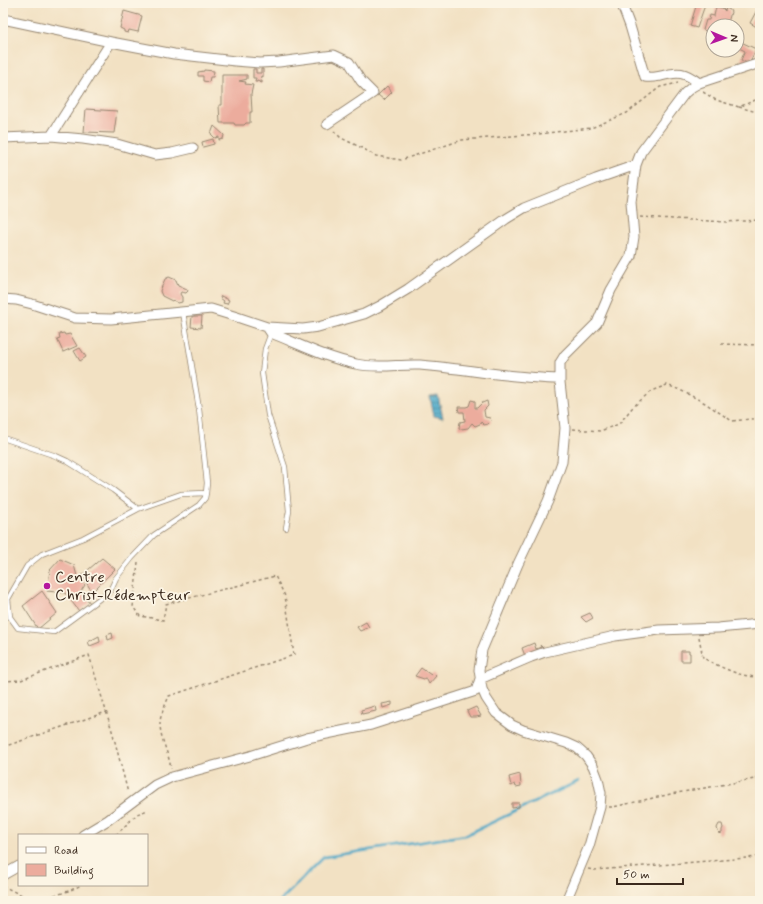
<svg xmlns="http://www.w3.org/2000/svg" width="763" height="904" viewBox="0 0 763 904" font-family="Mynerve,sans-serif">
	<defs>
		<pattern id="water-rules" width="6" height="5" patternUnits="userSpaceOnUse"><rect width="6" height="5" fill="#48a7c7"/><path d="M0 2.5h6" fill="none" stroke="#3d88a1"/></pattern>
	</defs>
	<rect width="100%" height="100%" fill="#fcf5e5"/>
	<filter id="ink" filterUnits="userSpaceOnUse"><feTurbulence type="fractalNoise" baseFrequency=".025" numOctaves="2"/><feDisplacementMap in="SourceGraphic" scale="8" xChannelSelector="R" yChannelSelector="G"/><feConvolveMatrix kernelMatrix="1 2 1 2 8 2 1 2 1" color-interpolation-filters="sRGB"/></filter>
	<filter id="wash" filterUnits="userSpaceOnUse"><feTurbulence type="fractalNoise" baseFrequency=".012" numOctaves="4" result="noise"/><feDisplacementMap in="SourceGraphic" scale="16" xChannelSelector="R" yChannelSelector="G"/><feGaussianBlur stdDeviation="0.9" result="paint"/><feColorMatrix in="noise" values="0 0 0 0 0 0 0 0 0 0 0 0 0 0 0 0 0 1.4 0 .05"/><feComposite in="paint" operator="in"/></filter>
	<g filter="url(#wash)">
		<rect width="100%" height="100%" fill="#f2e1c3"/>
		<path fill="url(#water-rules)" stroke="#426872" d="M438 396 443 418 434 416 430 397Z"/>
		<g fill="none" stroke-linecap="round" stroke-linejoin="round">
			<path stroke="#48a7c7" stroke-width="2.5" d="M280 901 324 857 466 835 579 781"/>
		</g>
		<g id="blocks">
			<path fill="#ecac9d" d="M130 3H144L143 7 134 4 133 6H128Z
				M697 3 705 5 697 28 690 26Z
				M759 6 760 7V29L750 23Z
				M716 7 722 8 725 11 726 8 730 10 731 12 727 26H713V33L703 30 706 20H709L710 15 714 16Z
				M124 11 142 16 138 32 129 30 128 33 124 32V30L120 28Z
				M739 41 756 49 749 64 741 60 745 51 737 47Z
				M253 69H256V73H261V69H263V77L261 76 260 81H262V83L257 81V82H255L256 78H253Z
				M204 70 214 71 213 77H210L209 82 203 81V76H198V72L204 71Z
				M222 75H247V79L239 81 246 82 245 84 253 85 251 94 252 112H250V123H246L244 125H235L234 123H220L219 105H222Z
				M387 86 392 92 384 100 378 95Z
				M86 109 117 111 114 133 84 132Z
				M214 126 224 135 223 139 219 140V137L215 138 211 134Z
				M213 139 214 144 203 147 202 142Z
				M169 277 176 280 178 285 187 289 188 291 186 293 181 292 180 294 182 297V302L178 303 173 300 172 301 162 296 160 291 165 279Z
				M221 296 229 300 227 304 223 303 224 301 220 298Z
				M192 316H202L201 328 191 327Z
				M64 333 65 335 70 334 77 346 63 352 57 339 60 338 59 334Z
				M80 348 86 357 80 361 74 351Z
				M471 400 475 401V408H477L482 403 487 401 488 406 484 410 485 417 490 418 491 421 488 424 484 425 481 422 480 424 475 426 472 423 468 428 461 429 459 428 460 422 465 421 464 412H459L458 407H466L469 406Z
				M102 558 115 569 92 592 82 575Z
				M60 559 74 565 77 576 85 585 81 591 90 603 79 611 65 593 47 591 50 570Z
				M42 591 57 613 38 629 23 606Z
				M590 613 593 618 586 622 581 617Z
				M366 622 369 627 360 631 357 627Z
				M112 633 113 638 108 640 107 635Z
				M99 636 100 642 90 646 88 642Z
				M534 643 536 649 541 647 540 645 544 649 525 656 522 648Z
				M681 651H689V653H690V661H681Z
				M421 668 431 675 433 673 436 676 429 684 426 678 424 679 415 676Z
				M392 702V705L383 708 382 704Z
				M375 706 376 711 362 714 361 710Z
				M476 707 481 716 476 717H470L467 711Z
				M520 774 521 786 516 787 515 784 511 786 509 777Z
				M512 803H519V807L512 808Z
				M719 824H722L723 828 722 830V833L719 834 717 828Z"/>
		</g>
	</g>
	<g filter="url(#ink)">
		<use href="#blocks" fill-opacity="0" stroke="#968670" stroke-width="1"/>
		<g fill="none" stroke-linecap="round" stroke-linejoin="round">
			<defs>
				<path id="service" d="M183 312 199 409 207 483 206 493 181 494 138 509 83 538 42 554 27 566 8 599 10 617 18 628 54 632 110 591 116 578 132 558 154 535 199 505 205 498 206 493
					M271 333 265 349 262 373 268 415 285 467 289 511 286 528
					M3 438 56 456 67 461 113 490 138 509"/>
				<path id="minor" d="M622 5 630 26 645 77C651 78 655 77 661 76 678 71 685 72 699 83
					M3 19 111 42
					M51 136 111 42 174 54 235 61 260 63 279 62 334 55 349 62 361 81 373 93 327 124
					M3 138 51 136 83 139 117 144 155 155 172 153 193 148
					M3 299 16 300 32 304 75 318 111 319 211 309 237 317 267 327 303 329 318 327 364 314 380 306 408 289 506 219 524 208 596 179 636 165
					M267 327 271 333C299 344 326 358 356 364 377 369 399 364 420 365 467 369 513 378 559 379
					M83 835 108 820 155 785 172 777 250 756 307 738 371 725 476 691 480 679 531 657 545 652 615 636 659 630 718 628 760 624
					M3 875 19 866
					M566 901 589 846 600 807 601 793 598 779 593 766 586 756 577 748 566 743 523 730 512 725 496 713 486 698 482 689 479 670 482 650 518 564 548 501 562 462 565 428 560 382V363L565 355 597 323 611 290 631 256 634 237 631 202 636 165 641 152 685 93 692 87 699 83 760 63"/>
			</defs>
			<use href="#service" stroke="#968670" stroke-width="6"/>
			<use href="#minor" stroke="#968670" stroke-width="11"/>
			<path stroke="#968670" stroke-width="1.5" stroke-dasharray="3 3" stroke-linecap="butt" d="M703 92 716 100 739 107 760 98
				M739 107 760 113
				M334 131 341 138 360 147 376 156 401 160 462 140 538 134 591 128 627 113 660 87 678 83
				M640 217 726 222 760 220
				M721 344 760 345
				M573 429 600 431 619 424 632 408 651 391 667 385 680 390 705 403 732 421 760 418
				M138 562 133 607 140 616 163 620 166 604 275 576 285 596 294 655 169 696C166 704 160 715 160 723 160 739 169 753 171 769
				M699 637 703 658C721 667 739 677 760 677
				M3 681 21 680 89 655 113 734 128 793
				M3 747 106 712
				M609 807H613L671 794 760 778
				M116 835 137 814 148 810
				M588 869 595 870 760 857
				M3 885C8 889 22 896 29 897 43 900 70 892 81 885"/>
			<use href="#service" stroke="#fff" stroke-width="4.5"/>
			<use href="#minor" stroke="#fff" stroke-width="9"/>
		</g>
	</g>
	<circle fill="#b5179e" stroke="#fcf5e5" stroke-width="1.5" cx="47" cy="586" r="4"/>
	<g text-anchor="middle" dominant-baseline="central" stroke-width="3.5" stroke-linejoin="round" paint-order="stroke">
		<g font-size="16" fill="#3b2a1e" stroke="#fcf5e5" text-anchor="start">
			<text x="55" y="577">Centre<tspan x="55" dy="18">Christ-Rédempteur</tspan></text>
		</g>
	</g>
	<rect width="763" height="904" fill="none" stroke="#fcf5e5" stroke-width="16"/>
	<rect x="18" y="834" width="130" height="52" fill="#fcf5e5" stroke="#afa495"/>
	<rect x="26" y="847" width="20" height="6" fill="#ffffff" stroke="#afa495"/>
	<text x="54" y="854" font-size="12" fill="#3b2a1e">Road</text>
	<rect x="26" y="864" width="20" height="12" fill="#ecac9d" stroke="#afa495"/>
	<text x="54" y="874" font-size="12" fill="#3b2a1e">Building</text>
	<g transform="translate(725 38) rotate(92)"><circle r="19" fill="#fcf5e5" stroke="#afa495"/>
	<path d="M0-3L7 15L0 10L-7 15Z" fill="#b5179e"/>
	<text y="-6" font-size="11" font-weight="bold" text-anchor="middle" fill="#3b2a1e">N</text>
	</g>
	<path d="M617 878v6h66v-6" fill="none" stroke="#3b2a1e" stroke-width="2"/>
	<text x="623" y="878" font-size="12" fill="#3b2a1e" stroke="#fcf5e5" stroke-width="3" paint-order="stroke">50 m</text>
</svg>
